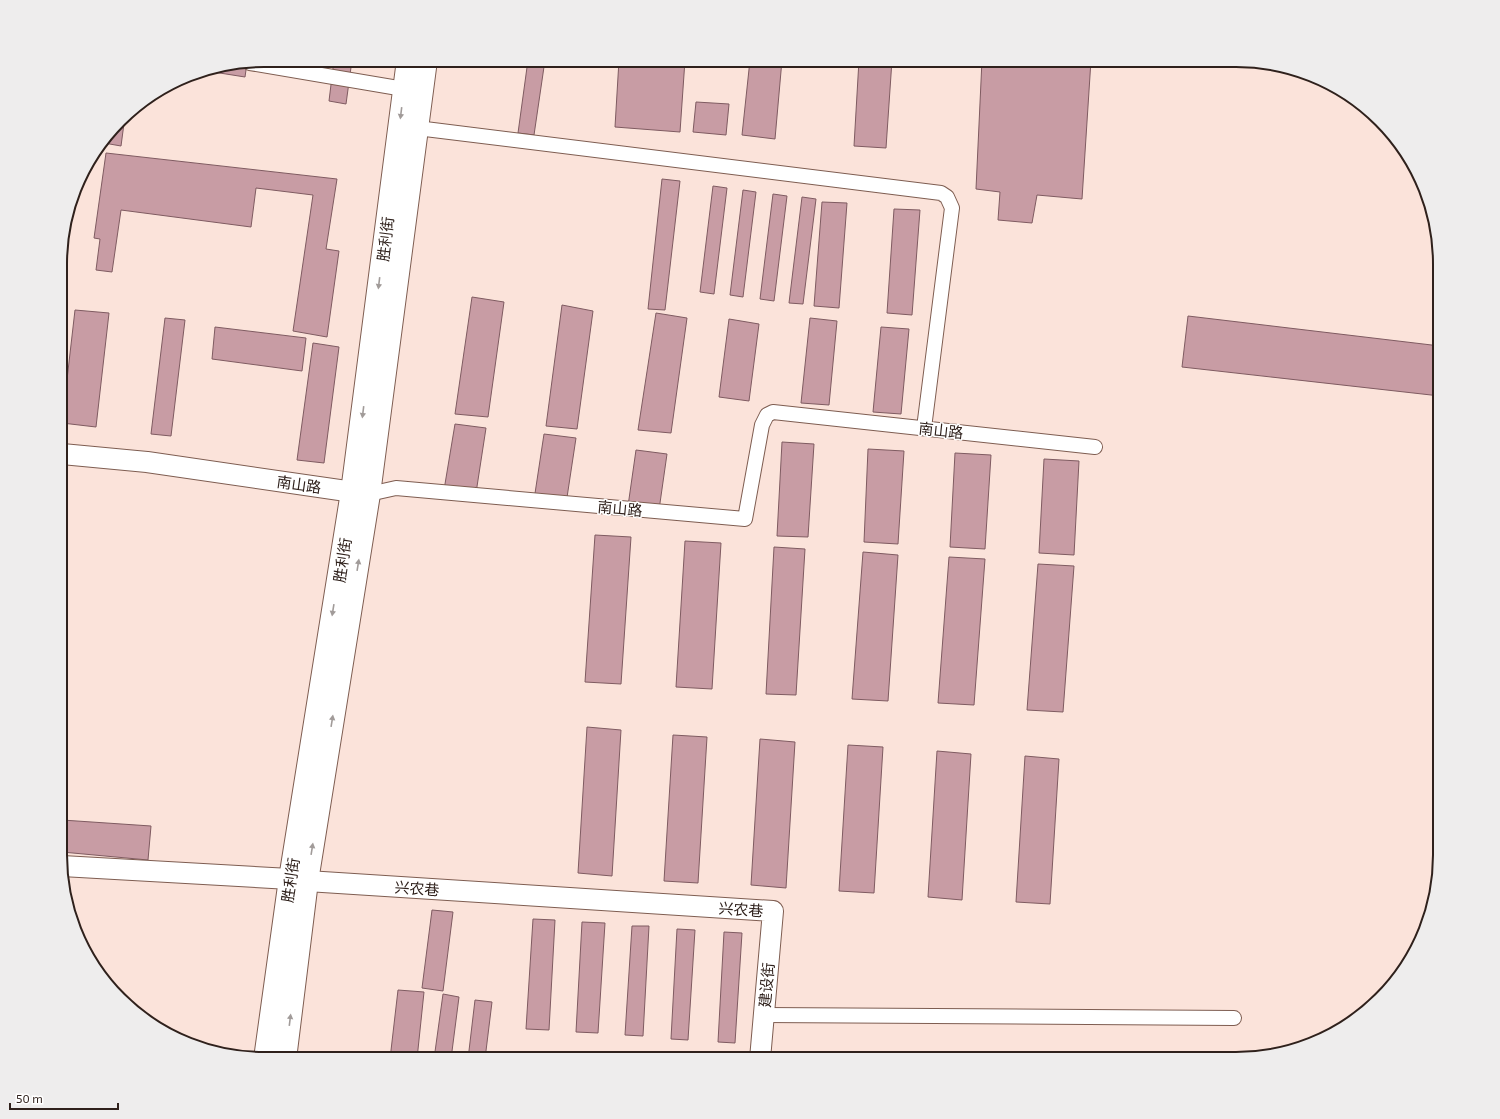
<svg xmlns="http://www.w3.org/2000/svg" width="1500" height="1119" viewBox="0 0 1500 1119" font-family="'Exo 2','Noto Sans SC',sans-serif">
	<rect width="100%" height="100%" fill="#fbe3da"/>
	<path fill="#c89ca4" stroke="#7f5b61" d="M334 60H352L346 104 329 101Z
		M528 60H545L534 135 518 133Z
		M619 60H685L680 132 615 127Z
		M750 60H782L775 139 742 135Z
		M859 60H892L886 148 854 146Z
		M982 60H1091L1082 199 1037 195 1032 223 998 220 1000 192 976 189Z
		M247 63 245 77 207 71Z
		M696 102 729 104 726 135 693 132Z
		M125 116 121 146 104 143Z
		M106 153 337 179 326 249 339 251 327 337 293 331 313 195 256 188 251 227 121 210 112 272 96 270 100 239 94 238Z
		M662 179 680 181 665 310 648 309Z
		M713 186 727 188 714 294 700 292Z
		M743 190 756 192 743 297 730 295Z
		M773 194 787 196 774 301 760 299Z
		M802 197 816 199 803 304 789 303Z
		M822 202 847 203 839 308 814 306Z
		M894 209 920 210 912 315 887 313Z
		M472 297 504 302 488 417 455 414Z
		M562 305 593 311 577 429 546 426Z
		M75 310 109 313 96 427 62 423Z
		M656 313 687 318 671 433 638 430Z
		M1188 316 1440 346V396L1182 367Z
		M165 318 185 320 171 436 151 434Z
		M810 318 837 321 829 405 801 403Z
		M729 319 759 324 749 401 719 397Z
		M215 327 306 338 302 371 212 359Z
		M881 327 909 329 901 414 873 412Z
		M313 343 339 347 324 463 297 460Z
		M455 424 486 428 476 493 444 490Z
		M544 434 576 438 566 504 534 500Z
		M782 442 814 444 808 537 777 536Z
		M868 449 904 451 898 544 864 542Z
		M636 450 667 454 659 510 628 506Z
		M955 453 991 455 985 549 950 547Z
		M1044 459 1079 461 1074 555 1039 553Z
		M595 535 631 537 621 684 585 682Z
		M685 541 721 543 712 689 676 687Z
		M774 547 805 549 796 695 766 694Z
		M863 552 898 555 888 701 852 699Z
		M949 557 985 559 974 705 938 703Z
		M1038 564 1074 566 1063 712 1027 710Z
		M587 727 621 730 612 876 578 873Z
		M673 735 707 737 698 883 664 881Z
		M760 739 795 742 786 888 751 885Z
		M848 745 883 747 874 893 839 891Z
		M937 751 971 754 962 900 928 897Z
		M1025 756 1059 759 1050 904 1016 902Z
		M62 820 151 826 148 860 62 852Z
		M432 910 453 912 443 991 422 988Z
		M533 919 555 920 549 1030 526 1029Z
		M582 922 605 923 598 1033 576 1032Z
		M632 926H649L643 1036 625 1035Z
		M677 929 695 930 688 1040 671 1039Z
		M724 932 742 933 735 1043 718 1042Z
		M398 990 424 992 417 1059H390Z
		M443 994 459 997 451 1059H434Z
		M475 1000 492 1002 485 1059H468Z"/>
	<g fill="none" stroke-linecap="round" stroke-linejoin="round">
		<defs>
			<path id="street" d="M250 63 404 89
				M417 128 941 193 947 197 952 208 924 428
				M369 494 396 488 745 519 762 425 767 415 773 412 1095 447
				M764 1015 1234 1018"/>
			<path id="secondary" d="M62 454 147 462 367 494
				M62 866 290 879 307 881 773 911 760 1059"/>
			<path id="primary" d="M265 1059 290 879 352 492 408 60
				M285 1059 307 881 369 494 426 60"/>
		</defs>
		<use href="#street" stroke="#7e5d51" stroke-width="16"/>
		<use href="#secondary" stroke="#7e5d51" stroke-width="22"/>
		<use href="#primary" stroke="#7e5d51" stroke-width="24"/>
		<use href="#street" stroke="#fff" stroke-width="14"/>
		<use href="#secondary" stroke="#fff" stroke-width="20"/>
		<use href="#primary" stroke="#fff" stroke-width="22"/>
	</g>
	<defs><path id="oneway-solid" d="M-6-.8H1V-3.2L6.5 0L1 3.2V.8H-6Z"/></defs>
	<g fill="#a19b99">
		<use href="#oneway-solid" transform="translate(401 113) rotate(97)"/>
		<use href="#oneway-solid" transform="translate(379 283) rotate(97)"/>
		<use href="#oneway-solid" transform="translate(363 412) rotate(97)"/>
		<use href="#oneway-solid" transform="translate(358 565) rotate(-81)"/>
		<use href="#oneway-solid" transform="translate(333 610) rotate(99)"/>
		<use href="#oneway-solid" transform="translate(332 721) rotate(-81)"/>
		<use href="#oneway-solid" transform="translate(312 849) rotate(-81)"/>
		<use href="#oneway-solid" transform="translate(290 1020) rotate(-83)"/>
	</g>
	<g text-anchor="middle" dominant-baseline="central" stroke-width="3" stroke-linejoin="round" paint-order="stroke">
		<g font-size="15" fill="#2f211c" stroke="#fff">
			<text transform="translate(385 239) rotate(-83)">胜利街</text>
			<text transform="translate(941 430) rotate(6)">南山路</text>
			<text transform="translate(299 484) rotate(8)">南山路</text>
			<text transform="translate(620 508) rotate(5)">南山路</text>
			<text transform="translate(342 560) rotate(-81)">胜利街</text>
			<text transform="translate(290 880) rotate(-81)">胜利街</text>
			<text transform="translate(417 888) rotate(4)">兴农巷</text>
			<text transform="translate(741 909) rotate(4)">兴农巷</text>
			<text transform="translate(766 985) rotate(-85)">建设街</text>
		</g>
	</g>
	<path d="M0 0H1500V1119H0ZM264 67H1236A197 197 0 0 1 1433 264V855A197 197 0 0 1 1236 1052H264A197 197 0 0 1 67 855V264A197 197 0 0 1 264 67Z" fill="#eeeded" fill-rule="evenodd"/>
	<path fill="none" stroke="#2f211c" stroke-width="2" d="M264 67H1236A197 197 0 0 1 1433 264V855A197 197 0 0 1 1236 1052H264A197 197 0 0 1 67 855V264A197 197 0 0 1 264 67Z"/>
	<path d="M10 1103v6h108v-6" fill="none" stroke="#2f211c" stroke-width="2"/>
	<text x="16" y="1103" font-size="12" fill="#2f211c" stroke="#ffffff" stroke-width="3" paint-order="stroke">50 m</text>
</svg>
